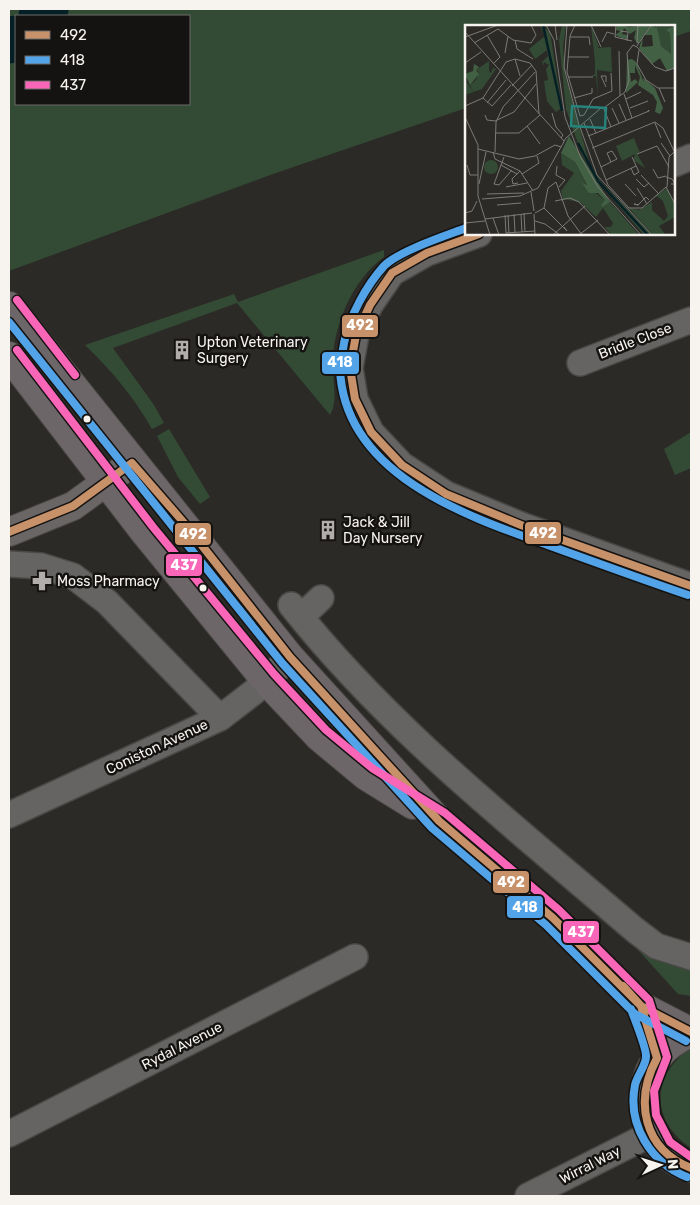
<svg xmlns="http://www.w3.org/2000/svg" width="700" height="1205" viewBox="0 0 700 1205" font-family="Rubik,sans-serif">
	<rect width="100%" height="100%" fill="#2c2a27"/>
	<path fill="#334b34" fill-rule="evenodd" d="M9 9H691V31L674 37V26H466V108L273 174 9 271ZM16 16H189V104H16Z
		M384 250V257C351 281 331 330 333 370 333 385 338 402 330 415L237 303 113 348 154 405 164 423 152 429C133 396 112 371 85 345L234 294 238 302Z
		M169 429 210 497 200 504 178 477 157 436Z
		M691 432V468L675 475 664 449Z
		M619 929 653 957 691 970V996L678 994Z
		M691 1048V1148C650 1121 651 1075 691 1048Z"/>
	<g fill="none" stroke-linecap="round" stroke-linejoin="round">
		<path stroke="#041f25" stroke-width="45" d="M41 16 46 9
			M9 41 16 38"/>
		<defs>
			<path id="street" d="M674 164 691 157
				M479 234 427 253 392 273 370 305 356 335 350 368 355 399 371 432 402 465 446 494 521 525 691 586
				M580 363 691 320
				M9 564 41 566 73 576 107 602 220 718
				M291 605C389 729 515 827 635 930L656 946 691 957
				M301 617 321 598
				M9 815 220 718 255 691 290 657
				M9 1134 355 957
				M528 1196 651 1134"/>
			<path id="secondary" d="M9 532 73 506 132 463"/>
			<path id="primary" d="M9 306 290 657 439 821 553 918 641 1006 691 1032
				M9 356 145 533 266 681 319 737 366 776 413 805
				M691 1032C679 1039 667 1045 658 1057 630 1092 646 1156 691 1168"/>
		</defs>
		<use href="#street" stroke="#4a4846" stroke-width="28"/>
		<use href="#secondary" stroke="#4a4846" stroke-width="30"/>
		<use href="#primary" stroke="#4a4846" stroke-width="30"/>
		<use href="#street" stroke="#656462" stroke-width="25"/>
		<use href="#secondary" stroke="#696665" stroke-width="28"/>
		<use href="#primary" stroke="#6d6668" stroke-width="28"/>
		<defs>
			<path id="bus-1" d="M479 234 427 253 392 273 370 305 356 335 350 368 355 399 371 432 402 465 446 494 521 525 691 586
				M9 532 73 506 132 463 185 524 290 657 439 821 553 918 641 1006 691 1032
				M623 986 641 1006 657 1058C634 1101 643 1149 691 1168"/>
			<path id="bus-2" d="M466 228C445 236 399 251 384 266 366 286 349 317 344 343 343 351 340 361 340 369 344 477 472 518 556 548 600 564 644 580 688 595
				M9 322 282 663 432 828 546 925 635 1014 686 1041
				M631 1009C634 1018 647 1049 646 1057 646 1065 637 1076 635 1085 627 1125 651 1163 687 1177"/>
			<path id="bus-3" d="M17 300 75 375
				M17 350 153 527 274 674 326 730 372 768 445 813 559 910 649 1000 667 1057 654 1091 656 1115 670 1142 691 1157"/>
		</defs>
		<use href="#bus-1" stroke="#151311" stroke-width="11"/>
		<use href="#bus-2" stroke="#151311" stroke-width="11"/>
		<use href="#bus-3" stroke="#151311" stroke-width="11"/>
		<use href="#bus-1" stroke="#c7916a" stroke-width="8"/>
		<use href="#bus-2" stroke="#53a3e8" stroke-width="8"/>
		<use href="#bus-3" stroke="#fa66b7" stroke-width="8"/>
	</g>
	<defs>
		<symbol id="building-bare" viewBox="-9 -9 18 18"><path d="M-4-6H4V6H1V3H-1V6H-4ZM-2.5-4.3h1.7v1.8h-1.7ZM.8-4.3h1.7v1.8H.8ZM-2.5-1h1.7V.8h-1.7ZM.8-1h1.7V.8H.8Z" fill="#b0adaa" stroke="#151311" stroke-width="2.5" paint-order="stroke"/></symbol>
		<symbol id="pharmacy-bare" viewBox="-9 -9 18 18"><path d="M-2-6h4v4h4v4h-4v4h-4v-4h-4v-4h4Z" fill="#b0adaa" stroke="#151311" stroke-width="2.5" paint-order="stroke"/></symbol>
	</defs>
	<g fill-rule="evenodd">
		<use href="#building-bare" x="168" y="336" width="28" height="28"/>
		<use href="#building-bare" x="314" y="516" width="28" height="28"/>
		<use href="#pharmacy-bare" x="28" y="567" width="28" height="28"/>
	</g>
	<g fill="#f7f4f0" stroke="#151311" stroke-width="2">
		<circle cx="87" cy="419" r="4.5"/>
		<circle cx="203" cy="588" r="4.5"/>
	</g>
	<g text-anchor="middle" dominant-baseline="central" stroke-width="5" stroke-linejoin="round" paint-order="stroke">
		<g font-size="14" fill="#f7f4f0" stroke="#151311">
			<text transform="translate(635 341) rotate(-21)">Bridle Close</text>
			<text transform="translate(157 747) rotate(-25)">Coniston Avenue</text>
			<text transform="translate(182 1046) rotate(-27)">Rydal Avenue</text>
			<text transform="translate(590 1165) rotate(-27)">Wirral Way</text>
		</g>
		<g font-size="14" fill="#f7f4f0" stroke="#151311" text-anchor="start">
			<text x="197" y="342">Upton Veterinary<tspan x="197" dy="16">Surgery</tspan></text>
			<text x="343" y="522">Jack &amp; Jill<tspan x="343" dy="16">Day Nursery</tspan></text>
			<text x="57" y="581">Moss Pharmacy</text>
		</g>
	</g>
	<g transform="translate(465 25)">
		<rect width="210" height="210" fill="#2c2a27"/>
		<path d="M75 0 85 7 98 88 95 84 91 87 82 76 79 56 83 55 81 44 84 40 79 37 78 41 77 37 83 31 82 25 70 34 64 24 80 11ZM97 0H101L98 22 100 49 124 137 136 157 187 210H179L139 164 117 130 101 84 94 15ZM190 0H205L206 29 196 21ZM126 1 134 22 131 23V29V23L146 22 147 47 132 45 133 73 131 51H126L130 49V37ZM24 36V46L26 48 28 43 31 44 17 64 0 70V55L8 66 5 60 11 55 14 47 11 45ZM169 113 174 126 171 128 176 125 172 129 180 143 168 135 170 129 157 136 151 121ZM96 128 110 137 122 161 118 159 140 175 138 182 145 177 174 210H146L140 202H146L148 198 138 183 131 192 115 177 98 174 96 166 109 148 97 140ZM19 142a7 7 0 1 1 14 0a7 7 0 1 1-14 0ZM202 163 210 180V192L194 201 200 209 188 210 163 182 174 185 187 177V185L199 196 203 191 198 176 192 171 188 173Z" fill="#334b34"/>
		<path d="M152 0 165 2 185 0 173 19 169 13 171 5 165 9 159 3 157 9 162 10V14L157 13 150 10 156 6 151 5ZM186 0 192 3 196 21 206 29 205 8 201 5 210 0V42L207 44 202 46 195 33 187 39 174 23 178 11 177 22 188 21 187 10H179ZM167 34 171 37 179 58 178 53 190 63 198 83 195 89 190 87 192 77 188 70 173 60 175 52 170 40V48H165L166 57 170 54 173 57 161 68 162 35ZM9 39 14 42 11 45 14 49 5 60 8 67 0 49 8 46ZM104 111 145 177 138 182 136 180 140 175 133 168H124L117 158 122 160 110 137 96 128Z" fill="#426144"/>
		<path fill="none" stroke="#041f25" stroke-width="2.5" d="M78 0 97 86M113 118 133 156 183 210"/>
		<path fill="none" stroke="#7d7b77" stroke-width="1" d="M81 0 89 15 100 92 115 131 133 162 176 210M90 0 92 15M102 0 99 42 114 100M110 0 105 11 102 47 115 91 119 90 128 74 147 66 146 48M126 0 136 22M151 0 150 12 167 16M155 6 163 7 162 16M0 7 99 116M22 10 35 32 28 39M0 12 33 0M105 12H124L125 20M50 15 52 24 68 34M137 17 142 7 149 9M9 18 33 4 48 15 66 18 71 10 66 0M172 18 173 0M172 21 186 0M172 22 190 42 201 46 210 43M174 25 172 39 181 55 193 63H210M154 26 155 71M40 28 43 11M103 32H124M50 34 55 51M0 38 16 27M103 52H128M141 57V51H136L141 62M47 61 67 40M194 63 200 77M159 69 167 93M18 73 27 81 46 60M109 73 127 68V63M161 74 176 67M22 78 41 55M154 79 161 95M0 81 18 73 41 37 50 34 65 38 71 46 74 89M140 82 160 67 164 55 162 28 168 20 172 22M147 83 154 98M165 83 183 76M139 84 146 102M87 88 91 102 98 110 96 113M20 90 22 95 30 96 49 87 71 59M0 92 13 120V171M125 94 131 108M190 97 198 103 210 128M119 98 143 160 164 183H177L201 162 210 179M190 98 196 113M62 101 75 119M115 102 132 150 187 210M30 108H54L75 90M123 111 131 108 184 86V85L182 87M196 118 205 131M127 123 190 97M13 124 54 134 70 131 90 120 96 122M28 127 30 134 55 146 68 166M30 127 31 97 38 82 70 47M172 129 192 121 204 142M39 132 29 159 34 160 47 145M2 140 5 150H13M36 140 52 149 55 146M92 141 91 150 100 155 94 162M136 142 152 134 147 126 142 128 146 137M166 143 169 150 174 147 167 132M188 144 193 153 201 151M52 149 47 154 48 159 53 158M57 149 74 138 72 131M176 150 193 168M201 152 207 154 210 159H206M171 154 179 162 184 158M141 155 171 141M14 159 21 127M160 159 171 171M41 162 62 158M202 162 204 132 209 127M172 163 182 179M66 167 69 186M22 169 59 168M13 171 25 210M17 174 55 171 73 163 101 113 136 83M90 176 105 173 114 177 145 210M32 180 56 178M174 180 169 179 173 180 181 172 184 175M79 183 102 206 99 202M0 188 7 186 12 176M59 188 60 207M70 188 79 183 83 163 91 157 103 191 117 210M49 189 50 207M56 189 57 207M69 189 70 210M40 190 41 208 70 206M43 190 44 208M28 193 34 210M20 194 67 188M70 196 80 199 95 210M0 198 20 196M88 210 120 181M114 210 133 195"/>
		<path fill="#26837b" fill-opacity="0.15" stroke="#26837b" stroke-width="2.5" d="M107 81 141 83 140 103 106 101Z"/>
		<rect width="210" height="210" fill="none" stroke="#f7f4f0" stroke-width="2.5"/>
	</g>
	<g stroke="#151311" stroke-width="2">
		<rect x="341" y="314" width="38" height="24" rx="5" fill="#c7916a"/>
		<rect x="321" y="351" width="39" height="24" rx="5" fill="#53a3e8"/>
		<rect x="524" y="521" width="38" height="24" rx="5" fill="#c7916a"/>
		<rect x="174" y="522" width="38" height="24" rx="5" fill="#c7916a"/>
		<rect x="165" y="553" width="38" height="24" rx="5" fill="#fa66b7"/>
		<rect x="492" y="870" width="38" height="24" rx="5" fill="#c7916a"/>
		<rect x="506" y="895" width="38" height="24" rx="5" fill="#53a3e8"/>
		<rect x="562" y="920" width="38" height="24" rx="5" fill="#fa66b7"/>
	</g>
	<g font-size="14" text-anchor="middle" font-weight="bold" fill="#fff">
		<text x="360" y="330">492</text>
		<text x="340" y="367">418</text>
		<text x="543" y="538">492</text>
		<text x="193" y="539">492</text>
		<text x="184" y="570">437</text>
		<text x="511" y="887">492</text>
		<text x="525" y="912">418</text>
		<text x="581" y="937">437</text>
	</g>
	<rect width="700" height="1205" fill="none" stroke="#f7f4f0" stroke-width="20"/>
	<rect x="15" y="15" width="175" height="90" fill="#151311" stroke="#6f6d6a"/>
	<rect x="25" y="31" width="25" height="8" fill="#c7916a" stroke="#6f6d6a"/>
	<text x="60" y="40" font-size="15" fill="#f7f4f0">492</text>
	<rect x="25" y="56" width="25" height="8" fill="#53a3e8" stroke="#6f6d6a"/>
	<text x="60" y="65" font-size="15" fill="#f7f4f0">418</text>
	<rect x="25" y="81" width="25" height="8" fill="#fa66b7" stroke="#6f6d6a"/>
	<text x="60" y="90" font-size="15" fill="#f7f4f0">437</text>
	<g transform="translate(660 1165) rotate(86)" stroke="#151311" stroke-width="4" paint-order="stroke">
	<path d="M0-4L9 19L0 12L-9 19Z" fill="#f7f4f0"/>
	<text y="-8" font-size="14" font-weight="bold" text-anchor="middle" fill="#f7f4f0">N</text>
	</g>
</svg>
